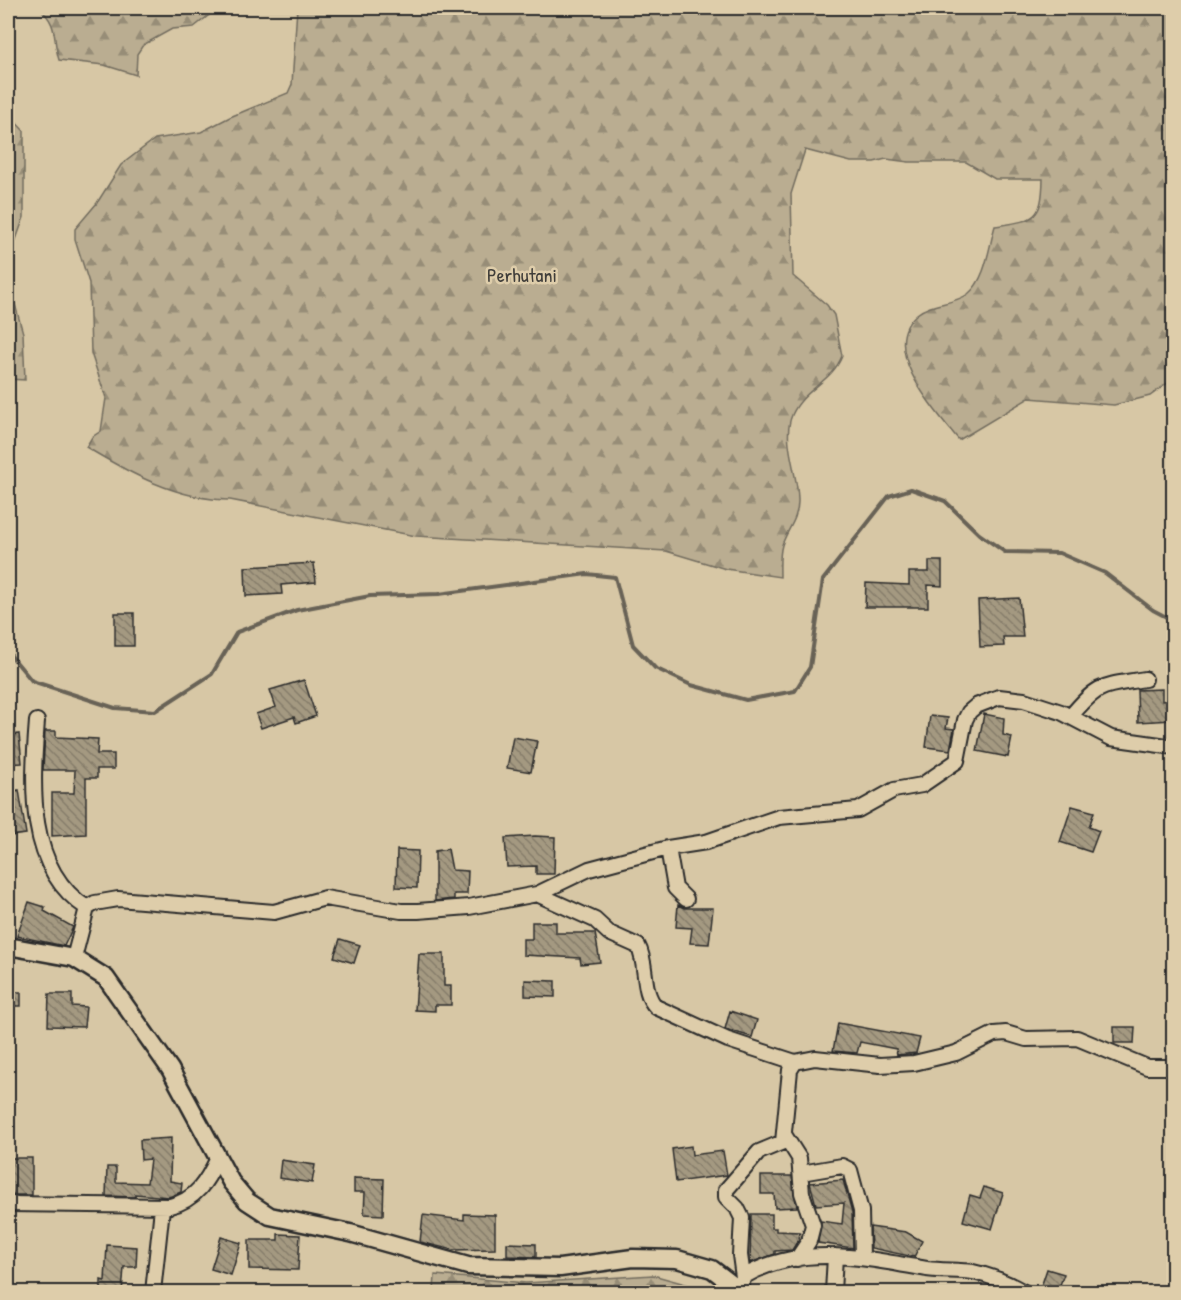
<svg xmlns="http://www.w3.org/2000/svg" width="1181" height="1300" viewBox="0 0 1181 1300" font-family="'Patrick Hand',sans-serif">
	<defs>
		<pattern id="forest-firs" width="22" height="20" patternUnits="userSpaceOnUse" patternTransform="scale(1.5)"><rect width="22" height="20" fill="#baad91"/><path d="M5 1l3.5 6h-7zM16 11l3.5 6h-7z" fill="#978d77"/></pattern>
		<pattern id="building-back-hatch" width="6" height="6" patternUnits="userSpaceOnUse" patternTransform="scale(1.5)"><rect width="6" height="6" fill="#a49981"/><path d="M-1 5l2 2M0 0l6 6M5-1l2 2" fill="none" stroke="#867d6a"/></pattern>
	</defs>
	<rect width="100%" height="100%" fill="#d7c7a5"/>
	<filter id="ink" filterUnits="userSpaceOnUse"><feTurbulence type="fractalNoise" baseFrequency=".0167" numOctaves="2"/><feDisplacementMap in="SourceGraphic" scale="12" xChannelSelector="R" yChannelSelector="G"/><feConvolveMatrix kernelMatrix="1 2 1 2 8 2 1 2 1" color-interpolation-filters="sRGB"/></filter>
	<g filter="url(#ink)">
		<path fill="url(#forest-firs)" stroke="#726c5e" stroke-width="1.5" d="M39 8H218L194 27 172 29 143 45 137 54 136 75 104 65 59 60C52 37 59 25 39 8Z
			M297 8H1173V379L1150 396 1114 405 1029 398 959 440C936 412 877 347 917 314 932 302 953 305 968 294 986 280 989 246 995 226 1034 220 1042 221 1043 179H995L966 162H909L886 159 874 162H851L805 150 791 194 793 276 827 305 834 315 842 356C832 382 803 389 792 415 781 441 799 475 798 502 798 519 787 530 782 545 779 555 780 566 780 577L726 569 666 551 416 536 230 500C178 500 129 473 86 447L92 437 101 431 106 398 91 353 89 283 75 239V229L97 203 121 165 155 139 201 132 230 117 288 93 292 84Z
			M8 114 24 131V217L13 248 8 279 23 333 25 380 8 379Z
			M435 1275 526 1283 653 1275 714 1292H434Z"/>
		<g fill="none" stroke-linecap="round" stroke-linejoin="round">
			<path stroke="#686256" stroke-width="4" d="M8 652 32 681 115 708 155 711 212 674 237 632 297 610 370 596 439 594 587 574 615 577 633 645 655 668 691 685 746 700 795 691 810 667 823 580 889 496 911 489 945 501 979 534 1005 552 1059 553 1105 573 1153 610 1174 621"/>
		</g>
		<path fill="url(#building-back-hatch)" stroke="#2b2b2b" stroke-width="1.5" d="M929 561H942V586L928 585V607H865L866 583 909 585V572H929Z
			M314 563 316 582 281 585 282 594 246 596 245 567Z
			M1019 598 1023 637H1003L1004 646 980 647 978 600Z
			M115 613H134V646H115Z
			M304 680 316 716 296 723 294 717 261 728 256 714 276 707 270 690Z
			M1162 689V701L1173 700V720L1138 722 1137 690Z
			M984 714 1004 718 1003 735 1012 737 1008 757 977 751Z
			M930 716 948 718 946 728 954 729 950 750 926 747Z
			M45 731H56V737L98 739 97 754H114V769H97V778H86V834L52 836V793H74L75 770H43Z
			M19 734 22 763 8 764V736Z
			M513 737 537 741 531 772 507 768Z
			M19 790 26 834 10 836 8 835V792Z
			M1072 806 1094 812 1089 827 1099 831 1091 852 1060 842Z
			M535 836 555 837 554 874H536V866L507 867 505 838Z
			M448 849 452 870 468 871 467 894H454V899L435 901V851Z
			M397 850 418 851 417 888 396 887Z
			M29 902 45 907 44 911 73 927 64 946 17 936Z
			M678 905 684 908H713L709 944 690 943 692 928 676 927Z
			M532 922H556V933H595L600 962 581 964 580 958 523 955V939H532Z
			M340 939 360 945 354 963 334 957Z
			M419 954H444V986H451V1005H435V1011L415 1010Z
			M525 980 555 981V997L525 996Z
			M8 992H21V1006H8Z
			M49 994H72V1006L86 1007 84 1027 48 1026Z
			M730 1011 757 1020 752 1037 725 1029Z
			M838 1023 920 1038 916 1053 897 1055 896 1049 860 1042 857 1053 833 1051Z
			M1114 1027H1135L1134 1043H1114Z
			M171 1138 170 1181 182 1183 181 1192 169 1197 135 1194V1197L106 1196 107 1167H116V1182L147 1183 150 1159 141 1160 140 1140Z
			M691 1146 692 1155 723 1151 727 1175 676 1182 672 1149Z
			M10 1158H32V1195H8Z
			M281 1160 315 1165 312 1183 279 1178Z
			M761 1176H792L797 1207 775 1208 774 1194H761Z
			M354 1178 384 1179 383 1215 364 1214 365 1192H354Z
			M843 1180 852 1212 853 1248 818 1243 821 1221 842 1224 844 1203 816 1205 810 1183Z
			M984 1187 1003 1193 992 1229 963 1221 970 1195 980 1198Z
			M464 1214 495 1215V1249L453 1250 420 1242 423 1215 464 1220Z
			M751 1214H772V1228H776V1231L800 1232 799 1239 792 1250 775 1251V1254L750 1263Z
			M870 1227 906 1232 922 1241 914 1257 871 1248Z
			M278 1234 300 1235 298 1270 249 1269V1240H278Z
			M221 1237 241 1243 231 1275 211 1269Z
			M507 1243 536 1244V1257L507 1256Z
			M107 1245 137 1247 136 1267H124L122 1293H101V1280L105 1281Z
			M1047 1269 1064 1274 1057 1293H1039Z"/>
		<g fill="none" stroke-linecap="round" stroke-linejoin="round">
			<defs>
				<path id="minor" d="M1071 716C1099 682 1104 686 1145 679
					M37 721C32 785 26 869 87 908
					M668 848 675 888 686 899
					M537 894 595 920 609 933 638 946C648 964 641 992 656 1007L728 1040 795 1062
					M74 958 87 908 95 903 118 899 274 912 325 898 401 911H418L469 907 537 894 589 869 668 848 706 842 779 817 858 810 894 790 922 785 957 761 965 720 969 712 976 706 999 697 1024 700 1061 712 1111 738 1174 747
					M785 1136 799 1158 802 1193 813 1225 809 1241 797 1259
					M801 1173 842 1166 850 1170 861 1211 862 1257
					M8 1204 170 1206C196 1200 207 1181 218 1158
					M743 1277 740 1255 742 1218 737 1208 726 1197V1190L759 1152 783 1142 790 1070 795 1062 815 1058 880 1065 914 1063 956 1053 994 1034 1006 1033 1026 1039 1077 1038 1147 1067H1174
					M742 1284 743 1277C800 1243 866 1258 927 1269 942 1271 958 1270 973 1272 992 1276 1008 1283 1024 1292
					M153 1292 162 1208
					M833 1292 835 1256"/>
				<path id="tertiary" d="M8 946 74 958 106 978 170 1069 231 1182 247 1201 270 1216 350 1233 468 1266 560 1268 633 1258 677 1259 712 1269 742 1292"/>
			</defs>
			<use href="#minor" stroke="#2b2b2b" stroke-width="18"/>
			<use href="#tertiary" stroke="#2b2b2b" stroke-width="21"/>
			<use href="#minor" stroke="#decdaa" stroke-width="14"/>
			<use href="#tertiary" stroke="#decdaa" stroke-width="16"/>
		</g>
	</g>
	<g text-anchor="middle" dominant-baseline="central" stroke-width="5" stroke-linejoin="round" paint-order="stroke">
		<g font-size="20" fill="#403e3a" stroke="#decdaa">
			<text x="522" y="274">Perhutani</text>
		</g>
	</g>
	<rect width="1181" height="1300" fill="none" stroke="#decdaa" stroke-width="30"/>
	<rect x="15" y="15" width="1151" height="1270" fill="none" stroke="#2b2b2b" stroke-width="2" filter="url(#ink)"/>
</svg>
